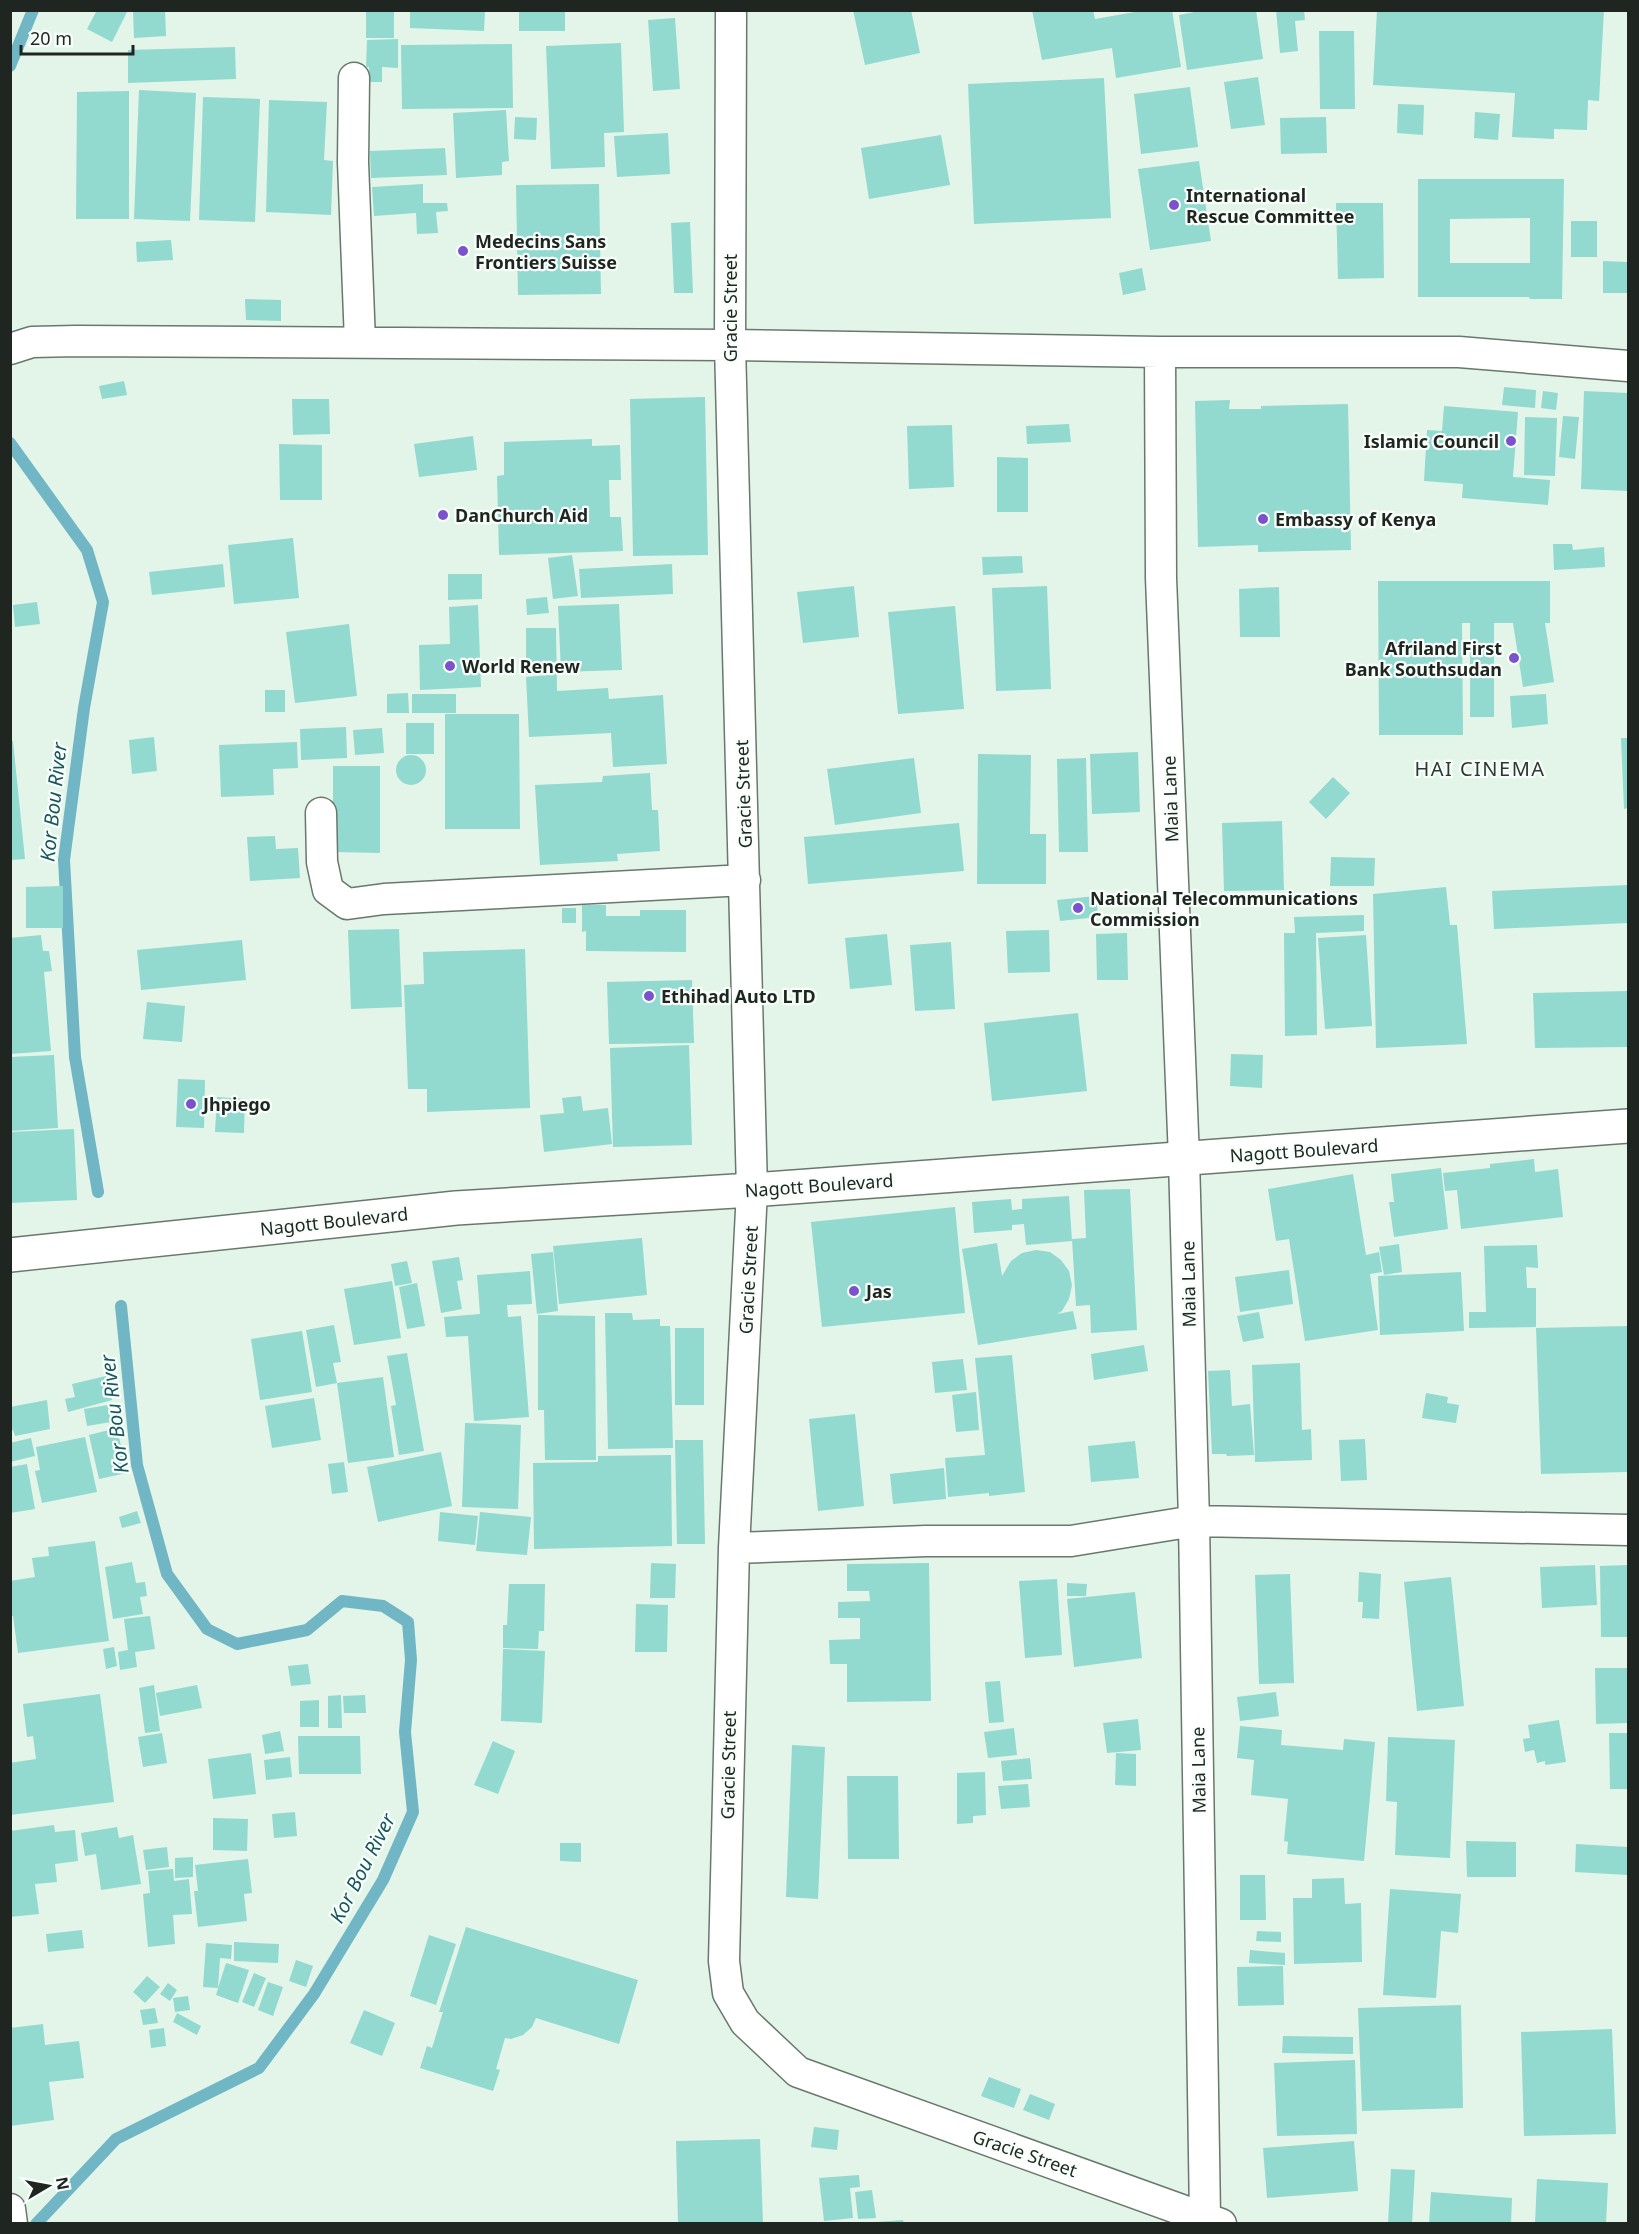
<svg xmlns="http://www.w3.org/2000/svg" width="1639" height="2234" viewBox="0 0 1639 2234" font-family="'Noto Sans',sans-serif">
	<rect width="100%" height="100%" fill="#e3f5e9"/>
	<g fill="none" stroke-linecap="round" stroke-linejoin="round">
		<path stroke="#70b6c4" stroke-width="12" d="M10 66 33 10
			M10 443 87 550 103 602 84 708 64 860 75 1057 98 1192
			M36 2224 116 2139 259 2068 314 1994 383 1880 413 1812 405 1732 411 1660 408 1622 383 1606 342 1601 307 1630 237 1644 207 1629 167 1574 137 1465 121 1306"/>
	</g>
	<path fill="#92d9cf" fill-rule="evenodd" d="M97 10H128L112 42 87 29Z
		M133 10H165L166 36 134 38Z
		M366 10H394V38H366Z
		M410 10H485L484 31 410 28Z
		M519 10H565V31H519Z
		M853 10H911L920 53 865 65Z
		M1032 10H1093L1095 19 1146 10H1172L1181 67 1116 78 1112 48 1042 60Z
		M1205 10H1256L1263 59 1187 70 1179 15Z
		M1276 10H1304L1305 20 1295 21 1298 51 1280 53Z
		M1377 10H1604L1599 101 1588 100 1587 130 1554 129V139L1512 137 1515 93 1373 85Z
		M675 18 680 89 653 91 648 20Z
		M1319 31H1354L1355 109H1320Z
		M398 39V68L382 67V82H369V67H366L367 40Z
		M621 43 624 132 604 133 605 167 551 169 546 46Z
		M512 44 513 108 402 109 401 45Z
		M235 47 236 79 128 83V50Z
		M1258 77 1265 125 1231 129 1224 82Z
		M1104 78 1111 218 974 224 968 84Z
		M1190 87 1198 147 1141 154 1134 94Z
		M139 90 196 93 190 221 134 219Z
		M129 91V219H76L77 92Z
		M203 97 260 99 255 222 199 220Z
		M269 100 327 102 324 160 333 161 331 215 266 212Z
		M1398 104 1424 105 1423 135 1397 133Z
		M506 110 509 161 502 162V175L456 178 453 113Z
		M1475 112 1500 114 1498 140 1474 138Z
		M515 117 537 118 536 140 514 139Z
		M1326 117 1327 153 1281 154 1280 118Z
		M668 133 670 174 617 177 614 136Z
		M941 135 950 185 869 199 861 148Z
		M445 148 447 175 371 178 370 151Z
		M1199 161 1211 241 1150 250 1138 169Z
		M1418 179H1564L1562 299H1530L1529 297H1418ZM1530 218V263H1450V219Z
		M423 184V203H447L448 211 436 212 438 233 417 234 416 213 374 216 372 187Z
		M599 184 601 294 518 295 516 185Z
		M1336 203H1383L1384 278 1338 279Z
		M1571 221H1597V257H1571Z
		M690 222 693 293H674L671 223Z
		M171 240 173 260 137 262 136 242Z
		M1603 261 1628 262V293H1603Z
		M1142 268 1146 290 1123 295 1119 273Z
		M245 299 281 300V321L246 320Z
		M124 381 127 395 102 399 99 386Z
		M1504 387 1536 390 1535 408 1502 405Z
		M1543 391 1558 393 1556 410 1541 408Z
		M1584 391 1628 393V491L1581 489Z
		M705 397 708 555 633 556 630 399Z
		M292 399H329L330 434 293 435Z
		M1230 400 1229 409H1261V406L1348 404 1351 550 1258 552V545L1198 547 1195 401Z
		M1444 406 1518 412 1513 477 1550 480 1548 505 1462 498 1463 484 1424 481 1427 430 1442 431Z
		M1563 416 1579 417 1575 459 1559 457Z
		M1525 417 1557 418 1555 476 1524 475Z
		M1069 424 1071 442 1027 444 1026 426Z
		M952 425 954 487 909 489 907 426Z
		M473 436 477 470 419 477 414 444Z
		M592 439V446L620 445 621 480H609L610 517H621L623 551 499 555 497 476 504 475V442Z
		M279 444 322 445V500H280Z
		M997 457 1028 458V512H997Z
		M293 538 299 598 234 604 228 545Z
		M1553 544H1572L1573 550 1604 547 1605 567 1554 570Z
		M572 555 578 596 553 599 548 558Z
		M1022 556 1023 573 983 575 982 557Z
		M223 564 225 587 152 595 149 572Z
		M672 564 673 594 581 598 579 569Z
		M448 574H482V599L448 600Z
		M1378 581H1550V623H1545L1554 682 1523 687 1513 623H1494V717H1470V623H1462L1463 735H1379Z
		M854 586 859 637 803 643 797 592Z
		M1047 586 1051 689 996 691 992 588Z
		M1279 587 1280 637H1240L1239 589Z
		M547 597 549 613 527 615 526 599Z
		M37 602 40 624 15 627 13 605Z
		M619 604 622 670 561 672 558 606Z
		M478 605 481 687 420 690 419 645 450 644 449 607Z
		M955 606 964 709 898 714 888 612Z
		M349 624 357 696 295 703 286 632Z
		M526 628H556L557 691 608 688 609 699 663 695 667 764 613 767 611 733 529 737 526 677 548 675H526Z
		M265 690H285V712H265Z
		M408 693 409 713H387V694Z
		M412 694H456V713H412Z
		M1546 694 1548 724 1512 728 1510 696Z
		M445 714H519L520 829H445Z
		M406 723H434V754H406Z
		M346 727 347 758 301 760 300 729Z
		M382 728 384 753 355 755 353 730Z
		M154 737 157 771 132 774 129 740Z
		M1621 738H1628V808L1624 809Z
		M10 741H13L25 859 10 860Z
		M297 742 298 768 273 769 274 795 221 797 219 745Z
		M1138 752 1140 812 1092 814 1090 754Z
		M978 754 1031 755 1030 834H1046V884H977Z
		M396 770a15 15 0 1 1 30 0a15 15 0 1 1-30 0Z
		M914 758 921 813 835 825 827 769Z
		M1086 758 1088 852H1059L1057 759Z
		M333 766H380V853L333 852Z
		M650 773 652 810H658L660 851 617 854 618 861 540 865 535 785 602 782 603 776Z
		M1333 777 1350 793 1326 819 1309 802Z
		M1282 821 1284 890 1224 891 1222 823Z
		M959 823 964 871 808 884 804 837Z
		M275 836 276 849 298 848 300 878 250 881 247 837Z
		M1331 857 1375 858 1374 886H1330Z
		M1628 885V923L1494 929 1492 891Z
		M63 886V928H26V887Z
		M1446 887 1450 925H1457L1467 1044 1376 1048 1373 894Z
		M1096 896 1098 917 1060 921 1057 900Z
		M582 905H606V916H640V910H686V952L586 951V931L582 932Z
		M562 908H576V923H562Z
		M1364 915V931L1316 933 1317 1035 1285 1036 1284 933H1295L1294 917Z
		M399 929 402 1007 351 1009 348 930Z
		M1049 930 1050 972 1008 973 1006 931Z
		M1127 933 1128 980H1097L1096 934Z
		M887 934 892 985 850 989 845 938Z
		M41 935 43 951H49L52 971 44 972 51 1051 10 1054V938Z
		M1366 935 1372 1026 1325 1029 1318 938Z
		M242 940 246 980 141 990 137 950Z
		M951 942 955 1009 915 1011 910 945Z
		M525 949 530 1108 427 1112V1089H408L404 985 424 984 423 952Z
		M692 980 694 1043 609 1044 607 982Z
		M1628 991V1047L1535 1048 1533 993Z
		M147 1002 185 1006 182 1042 143 1039Z
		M1078 1013 1087 1091 992 1101 984 1023Z
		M689 1045 692 1145 613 1147 610 1048Z
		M1231 1054 1263 1055 1262 1088 1230 1086Z
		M54 1055 58 1128 10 1131V1057Z
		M178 1079 205 1080 204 1128 176 1127Z
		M581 1096 583 1111 608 1108 612 1144 544 1152 540 1115 564 1113 562 1098Z
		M217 1097 245 1099 244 1133 215 1132Z
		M74 1129 77 1200 10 1203V1132Z
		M1534 1159 1535 1172 1558 1169 1563 1217 1461 1229 1457 1190 1445 1191 1443 1173 1490 1168V1164Z
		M1441 1168 1448 1229 1394 1237 1389 1202H1394L1391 1174Z
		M1353 1174 1366 1255 1379 1252 1382 1272 1370 1274 1378 1330 1305 1341 1289 1239 1276 1241 1268 1189Z
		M1130 1189 1137 1330 1091 1333 1090 1305 1076 1306 1072 1239 1086 1238 1084 1190Z
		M1069 1196 1072 1241 1026 1245 1024 1224 1012 1225V1230L974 1233 972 1202 1011 1199 1012 1210 1022 1209V1199Z
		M955 1207 965 1313 822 1327 811 1222Z
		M642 1238 647 1295 559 1304 553 1246Z
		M997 1243 1002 1276 1011 1261 1022 1253 1036 1250 1050 1252 1061 1260 1069 1271 1072 1285 1069 1299 1062 1311 1057 1314 1073 1311 1077 1329 978 1345 962 1249Z
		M1399 1244 1402 1272 1384 1275 1379 1247Z
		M1537 1245 1538 1268 1526 1267 1527 1288H1536V1327L1469 1328V1312H1486L1484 1246Z
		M553 1252 558 1311 537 1314 531 1254Z
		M459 1257 463 1280 457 1281 462 1309 441 1313 432 1261Z
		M407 1261 412 1283 395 1286 391 1264Z
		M1289 1270 1293 1304 1240 1312 1235 1277Z
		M530 1271 532 1304 507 1305 508 1317 521 1316 529 1417 474 1421 468 1336 446 1337 444 1317 480 1314 477 1275Z
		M1461 1272 1464 1331 1380 1335 1378 1276Z
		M392 1281 401 1338 354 1345 344 1289Z
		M417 1283 425 1326 407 1329 399 1287Z
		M1259 1312 1264 1338 1243 1342 1237 1316Z
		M605 1313H632L633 1320 660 1319V1326H670L673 1448 608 1449Z
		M538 1315 595 1316 596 1460H545L544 1410H538Z
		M334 1325 341 1362 333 1363 337 1383 316 1387 306 1330Z
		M1628 1326V1472L1541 1474 1536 1328Z
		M675 1328H704V1405H675Z
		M302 1331 312 1392 260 1400 251 1339Z
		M1144 1345 1148 1371 1094 1380 1091 1354Z
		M407 1353 424 1451 399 1455 391 1406 396 1405 387 1356Z
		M1012 1355 1025 1492 989 1496V1493L948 1497 945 1458 985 1455 975 1358Z
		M963 1359 967 1390 935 1393 932 1362Z
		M1300 1363 1302 1430 1311 1429 1312 1460 1255 1462 1252 1365Z
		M1230 1370 1232 1406 1250 1404 1254 1455 1227 1456 1226 1454H1212L1208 1371Z
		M106 1376 112 1400 68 1412 65 1399 75 1397 72 1384Z
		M383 1377 394 1457 348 1463 337 1383Z
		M976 1392 979 1430 956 1432 952 1395Z
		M1426 1393 1448 1397 1447 1403 1459 1405 1456 1423 1422 1418Z
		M314 1398 321 1440 272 1448 265 1406Z
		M47 1400 50 1429 15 1436 13 1430 10 1431V1407Z
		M108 1405 111 1422 87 1426 84 1409Z
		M855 1414 864 1506 818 1511 809 1419Z
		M465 1423 521 1425 518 1509 462 1507Z
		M117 1428 127 1473 99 1479 89 1435Z
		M85 1437 97 1492 42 1503 35 1471 40 1470 36 1447Z
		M31 1438 35 1456 10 1462V1443Z
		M1365 1439 1367 1480 1341 1481 1339 1440Z
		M675 1440H703L705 1544H677Z
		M1135 1441 1139 1478 1091 1482 1088 1446Z
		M441 1452 452 1506 378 1522 367 1467Z
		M671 1455 672 1546 534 1549 533 1463 598 1462V1456Z
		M344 1462 348 1492 332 1494 328 1464Z
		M27 1464 35 1509 10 1513V1467Z
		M944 1468 946 1499 893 1504 890 1474Z
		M137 1511 141 1523 122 1528 119 1517Z
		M440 1512 478 1516 475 1545 438 1541Z
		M480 1512 531 1517 527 1555 476 1551Z
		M95 1541 109 1641 18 1653 13 1616H10V1581L35 1577 32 1558 49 1556 48 1547Z
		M132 1562 136 1583 145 1582 147 1596 140 1597 143 1614 113 1619 105 1567Z
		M651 1563 676 1564 675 1598H650Z
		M929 1563 931 1701 847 1702V1664H830L829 1640 860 1639V1618H838V1602L870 1601 869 1591H847V1564Z
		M1595 1565 1597 1605 1542 1608 1540 1567Z
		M1628 1565V1637H1601L1600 1566Z
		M1359 1572 1381 1574 1379 1619 1362 1618 1363 1602H1358Z
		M1290 1574 1294 1683 1259 1684 1255 1575Z
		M1451 1577 1464 1706 1417 1711 1404 1582Z
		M1057 1579 1062 1655 1025 1658 1019 1581Z
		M1067 1583 1087 1584 1086 1596H1067Z
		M509 1584H545L544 1631H539L538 1649 503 1648V1625H507Z
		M1135 1592 1142 1658 1074 1667 1067 1599Z
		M636 1604 668 1605 667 1652H635Z
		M150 1616 155 1649 135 1652 137 1667 120 1670 118 1652 128 1650 124 1619Z
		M114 1647 117 1666 106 1669 103 1649Z
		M503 1649 545 1651 542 1723 501 1721Z
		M308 1664 311 1684 291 1686 288 1666Z
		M1595 1668H1628V1723L1596 1724Z
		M1000 1681 1004 1722 989 1723 985 1682Z
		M154 1685 160 1731 145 1733 139 1688Z
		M197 1685 202 1708 160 1716 156 1693Z
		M1276 1692 1279 1716 1240 1721 1237 1697Z
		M100 1694 114 1802 10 1815V1763L36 1759 33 1736 27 1737 23 1704Z
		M341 1695 342 1728H328V1696Z
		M365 1695 366 1713H344L343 1696Z
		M319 1700V1727H300V1701Z
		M1138 1719 1141 1750 1107 1753 1103 1723Z
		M1559 1720 1566 1762 1545 1765V1761L1537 1763 1534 1750 1525 1752 1523 1739 1530 1738 1528 1725Z
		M1240 1726 1282 1730 1281 1745 1343 1750 1344 1739 1375 1742 1364 1861 1287 1854 1288 1842 1284 1841 1288 1799 1251 1795 1254 1760 1237 1758Z
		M1014 1728 1017 1755 988 1758 984 1732Z
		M280 1731 284 1751 265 1754 262 1735Z
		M162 1733 167 1763 143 1767 138 1737Z
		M1609 1733H1628V1789H1610Z
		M298 1736H360L361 1774H299Z
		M1388 1737 1455 1740 1450 1858 1395 1855 1397 1802 1386 1801Z
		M493 1741 515 1751 498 1794 474 1785Z
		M792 1745 825 1747 818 1899 786 1897Z
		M251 1753 256 1794 213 1799 208 1759Z
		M1116 1753 1136 1754V1786L1115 1785Z
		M290 1757 292 1777 266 1780 264 1760Z
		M1030 1758 1032 1779 1003 1781 1001 1761Z
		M985 1772 986 1815 973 1816V1823L957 1824V1773Z
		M847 1776H898L899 1859H848Z
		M1028 1784 1030 1807 1001 1809 998 1786Z
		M295 1812 297 1836 274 1838 272 1814Z
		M213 1818 248 1819 247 1851 213 1850Z
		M54 1825 55 1832 75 1830 78 1861 55 1864 57 1882 35 1884 39 1914 10 1917V1831Z
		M117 1827 119 1838 133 1835 141 1884 101 1890 96 1854 85 1856 81 1833Z
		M1466 1841 1516 1842V1877H1467Z
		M560 1843H581V1862L560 1861Z
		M1576 1844 1628 1847V1875L1575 1872Z
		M167 1847 169 1867 146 1870 143 1850Z
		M193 1857V1877L175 1878V1858Z
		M248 1859 252 1893 244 1894 247 1921 198 1927 194 1891H198L195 1865Z
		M173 1869 174 1881 189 1879 192 1914 173 1915 175 1944 148 1947 143 1894 150 1893 148 1871Z
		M1240 1875H1265L1266 1920H1240Z
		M1344 1878 1345 1904 1361 1903 1362 1962 1294 1964 1293 1898H1312V1879Z
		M1390 1889 1461 1894 1458 1933 1441 1931 1436 1998 1383 1995Z
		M466 1927 638 1980 619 2044 536 2018 532 2027 523 2035 511 2039 505 2038 496 2069 500 2070 493 2091 420 2068 427 2046 432 2048 443 2012H439Z
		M82 1930 84 1948 48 1952 46 1934Z
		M1257 1931 1281 1932V1942L1256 1941Z
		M429 1935 456 1944 436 2005 410 1996Z
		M234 1942 279 1944 278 1963 234 1961Z
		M206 1943 232 1945 231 1959 220 1958 218 1988 226 1963 249 1970 238 2003 216 1995 218 1988 203 1987Z
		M1250 1950 1285 1953V1965L1249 1963Z
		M296 1960 313 1966 306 1987 289 1981Z
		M1283 1966 1284 2005 1238 2006 1237 1967Z
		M254 1973 266 1978 254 2007 242 2002Z
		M147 1976 160 1987 145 2003 133 1992Z
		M268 1982 283 1987 273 2016 258 2010Z
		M168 1983 177 1990 170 2001 160 1994Z
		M188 1996 190 2010 175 2012 173 1998Z
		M1461 2005 1463 2108 1362 2111 1358 2008Z
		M155 2008 158 2023 143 2025 140 2010Z
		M364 2010 395 2023 382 2056 350 2043Z
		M177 2013 201 2026 197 2035 173 2022Z
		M43 2024 45 2045 79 2041 84 2078 49 2082 54 2120 10 2126V2028Z
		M164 2028 166 2046 151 2048 149 2030Z
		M1612 2029 1616 2134 1524 2136 1521 2032Z
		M1283 2036 1353 2037V2054L1282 2053Z
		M1355 2060 1357 2134 1277 2136 1274 2063Z
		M989 2077 1021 2089 1014 2108 981 2096Z
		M1030 2094 1055 2104 1049 2120 1023 2110Z
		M814 2127 839 2130 837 2150 811 2147Z
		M760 2139 763 2224H678L676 2141Z
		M1354 2141 1358 2191 1267 2198 1263 2148Z
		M1391 2169 1415 2170 1412 2224H1388Z
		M859 2175 860 2187 850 2188 853 2218 824 2221 819 2178Z
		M1537 2179 1608 2183 1606 2224H1535Z
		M872 2190 876 2218 858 2219 855 2192Z
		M1431 2192 1512 2198 1511 2224H1429Z
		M903 2220 904 2224H876V2222Z"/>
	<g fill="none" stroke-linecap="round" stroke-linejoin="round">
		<defs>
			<path id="minor" d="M731 10 730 345 752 1190 734 1548 724 1961 728 1993 745 2022 798 2072 1221 2224
				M354 78 353 162 360 342
				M10 349 32 342 76 341 730 345 1160 352H1459L1628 366
				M1160 352 1161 578 1184 1159 1194 1521 1205 2217
				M321 813 322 862 328 890 347 904 384 899 745 880
				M734 1548 926 1541H1071L1194 1521 1628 1530
				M10 2209 12 2224"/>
			<path id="tertiary" d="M10 1255 456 1208 752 1190 1628 1126"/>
		</defs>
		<use href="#minor" stroke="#68786d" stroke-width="33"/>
		<use href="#tertiary" stroke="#68786d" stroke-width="36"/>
		<use href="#minor" stroke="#fff" stroke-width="30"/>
		<use href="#tertiary" stroke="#fff" stroke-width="33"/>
	</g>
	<g fill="#7a53cc" stroke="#f8fffa" stroke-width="2">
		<circle cx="1174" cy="205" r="6"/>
		<circle cx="463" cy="251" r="6"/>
		<circle cx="1511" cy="441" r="6"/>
		<circle cx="443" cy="515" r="6"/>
		<circle cx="1263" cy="519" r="6"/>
		<circle cx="1514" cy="658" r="6"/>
		<circle cx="450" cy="666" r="6"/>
		<circle cx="1078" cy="908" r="6"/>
		<circle cx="649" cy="996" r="6"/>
		<circle cx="191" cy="1104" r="6"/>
		<circle cx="854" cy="1291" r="6"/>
	</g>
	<g text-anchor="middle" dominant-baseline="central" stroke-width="4.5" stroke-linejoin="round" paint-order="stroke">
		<g font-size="18" font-weight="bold" fill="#1f2622" stroke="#f8fffa" text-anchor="start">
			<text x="1186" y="195">International<tspan x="1186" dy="21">Rescue Committee</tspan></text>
			<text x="475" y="241">Medecins Sans<tspan x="475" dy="21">Frontiers Suisse</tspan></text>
			<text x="1499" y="441" text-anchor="end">Islamic Council</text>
			<text x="455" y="515">DanChurch Aid</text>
			<text x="1275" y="519">Embassy of Kenya</text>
			<text x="1502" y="648" text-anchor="end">Afriland First<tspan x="1502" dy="21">Bank Southsudan</tspan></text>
			<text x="462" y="666">World Renew</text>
			<text x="1090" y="898">National Telecommunications<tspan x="1090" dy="21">Commission</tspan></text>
			<text x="661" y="996">Ethihad Auto LTD</text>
			<text x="203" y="1104">Jhpiego</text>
			<text x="866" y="1291">Jas</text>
		</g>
		<g font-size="18" fill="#1f2622" stroke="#f8fffa">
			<text transform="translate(730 308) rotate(-90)">Gracie Street</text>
			<text transform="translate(743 794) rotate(-92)">Gracie Street</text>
			<text transform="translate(1170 799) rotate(-92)">Maia Lane</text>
			<text transform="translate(1304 1150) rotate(-4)">Nagott Boulevard</text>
			<text transform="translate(819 1185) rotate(-4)">Nagott Boulevard</text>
			<text transform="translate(334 1221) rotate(-6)">Nagott Boulevard</text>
			<text transform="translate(748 1280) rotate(-87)">Gracie Street</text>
			<text transform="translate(1188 1284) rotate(-91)">Maia Lane</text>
			<text transform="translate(728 1765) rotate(-89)">Gracie Street</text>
			<text transform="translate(1198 1770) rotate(-91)">Maia Lane</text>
			<text transform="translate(1025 2153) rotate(19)">Gracie Street</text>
		</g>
		<g font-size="20" letter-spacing="1.5" fill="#2b3930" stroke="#f8fffa">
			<text x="1480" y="768">HAI CINEMA</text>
		</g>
		<g font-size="20" font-style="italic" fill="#1a5660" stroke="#f8fffa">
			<text transform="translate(53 802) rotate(-84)">Kor Bou River</text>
			<text transform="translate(114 1414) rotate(-97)">Kor Bou River</text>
			<text transform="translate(362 1868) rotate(-63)">Kor Bou River</text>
		</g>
	</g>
	<rect width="1639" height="2234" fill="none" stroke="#1f2622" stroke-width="24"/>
	<g transform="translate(48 2186) rotate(80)" stroke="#f8fffa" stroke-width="4.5" paint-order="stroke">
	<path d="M0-4.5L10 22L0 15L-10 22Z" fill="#1f2622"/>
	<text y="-9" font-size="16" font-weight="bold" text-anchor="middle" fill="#1f2622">N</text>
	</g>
	<path d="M21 45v9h112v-9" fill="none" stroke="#1f2622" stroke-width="3"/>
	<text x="30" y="45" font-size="18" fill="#1f2622" stroke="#f8fffa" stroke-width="4.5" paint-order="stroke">20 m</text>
</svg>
